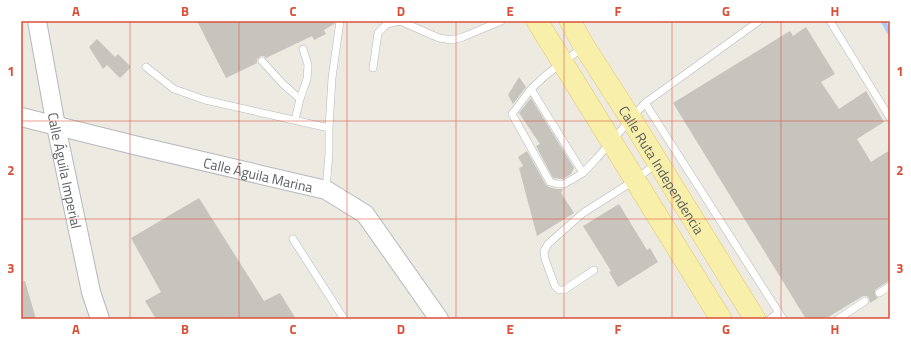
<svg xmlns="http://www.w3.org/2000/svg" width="911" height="340" viewBox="0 0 911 340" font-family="'Titillium Web',sans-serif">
	<rect width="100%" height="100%" fill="#eceae1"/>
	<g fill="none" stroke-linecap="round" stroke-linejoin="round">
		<path stroke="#a5cff8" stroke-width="5" d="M883 21 890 33"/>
	</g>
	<path fill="#c7c4be" d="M197 21H335L334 24 324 30 326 34 314 40 312 36 266 58 264 56H261L257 59V63L226 78Z
		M806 27 835 74 821 82 839 109 866 91 884 122 857 139 871 162 890 150V281L887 282 875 290V295L878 298 870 303 869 298 867 296H863L825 319H806L673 103 790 31 793 36Z
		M97 39 115 57 118 54 131 67 120 78 107 65 103 69 89 47Z
		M519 77 526 87 513 104 508 95Z
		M531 98 574 168 571 174 563 179 553 178 536 146 540 144 519 113Z
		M527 151 546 185 549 187 556 189H563L561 193 574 213 537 236 519 168 523 166 518 157Z
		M199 198 264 301 280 293 296 319H156L145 301 161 292 131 238Z
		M619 204 647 250 650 248 658 262 618 287 609 272 611 271 583 226Z
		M21 281H25L36 319H21Z"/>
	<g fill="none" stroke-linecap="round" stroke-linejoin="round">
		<defs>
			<path id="lane" d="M830 21 890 118
				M582 48 546 75 531 89 512 114 550 182 557 184H564L583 173 597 158 645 103 759 21
				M262 61 283 84 300 99
				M146 67 174 89 205 100 329 128
				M373 68 378 33 387 24 400 21 439 38 452 40 463 37 501 21
				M531 89 583 173
				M645 103 783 319
				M295 120 300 99 307 79 308 65 303 49
				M326 190 329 153V128L332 78 340 21
				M293 239 344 319
				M594 270 564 290H559L555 286 545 259 544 251 548 244 583 213 635 180 656 164
				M879 293 890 286
				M770 319 779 312
				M838 319 865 301"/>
			<g id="secondary">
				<path id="s1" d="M37 21 56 126 91 292 100 319"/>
				<path id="s2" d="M21 117 138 146 326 190 365 214 439 319"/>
			</g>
			<g id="primary">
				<path d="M537 21 721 319"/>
				<path id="s3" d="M570 21 584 46 631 119 755 319"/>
			</g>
		</defs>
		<use href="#lane" stroke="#b4b7bb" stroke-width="8"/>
		<use href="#secondary" stroke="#b5b8bd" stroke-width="20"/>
		<use href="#primary" stroke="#e5c861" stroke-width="22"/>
		<use href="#lane" stroke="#fff" stroke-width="7"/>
		<use href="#secondary" stroke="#fff" stroke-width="18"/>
		<use href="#primary" stroke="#f8f0aa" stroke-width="21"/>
	</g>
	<path fill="none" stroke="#db4f38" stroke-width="1" stroke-opacity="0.55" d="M130 21V319M239 21V319M347 21V319M456 21V319M564 21V319M672 21V319M781 21V319M21 121H890M21 219H890"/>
	<g text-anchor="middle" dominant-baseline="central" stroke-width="3" stroke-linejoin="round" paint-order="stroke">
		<g font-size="14" fill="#5a5d61" stroke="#fff">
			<text stroke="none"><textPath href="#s3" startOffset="175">Calle Ruta Independencia</textPath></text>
			<text stroke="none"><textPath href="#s1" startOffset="152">Calle Águila Imperial</textPath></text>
			<text stroke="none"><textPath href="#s2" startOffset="244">Calle Águila Marina</textPath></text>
		</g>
	</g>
	<rect width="911" height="340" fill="none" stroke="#ffffff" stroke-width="44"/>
	<rect x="22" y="22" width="867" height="296" fill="none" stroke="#db4f38" stroke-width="1.5"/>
	<g font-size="13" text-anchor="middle" font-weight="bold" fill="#db4f38">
		<text x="76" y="16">A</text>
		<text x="185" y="16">B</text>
		<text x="293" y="16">C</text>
		<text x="401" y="16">D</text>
		<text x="510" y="16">E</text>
		<text x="618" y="16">F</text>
		<text x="726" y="16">G</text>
		<text x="835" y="16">H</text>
		<text x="11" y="76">1</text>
		<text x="900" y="76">1</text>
		<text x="11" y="175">2</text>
		<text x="900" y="175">2</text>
		<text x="11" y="273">3</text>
		<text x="900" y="273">3</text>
		<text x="76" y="334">A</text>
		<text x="185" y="334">B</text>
		<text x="293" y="334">C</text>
		<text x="401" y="334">D</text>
		<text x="510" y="334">E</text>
		<text x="618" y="334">F</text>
		<text x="726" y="334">G</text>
		<text x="835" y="334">H</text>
	</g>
</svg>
